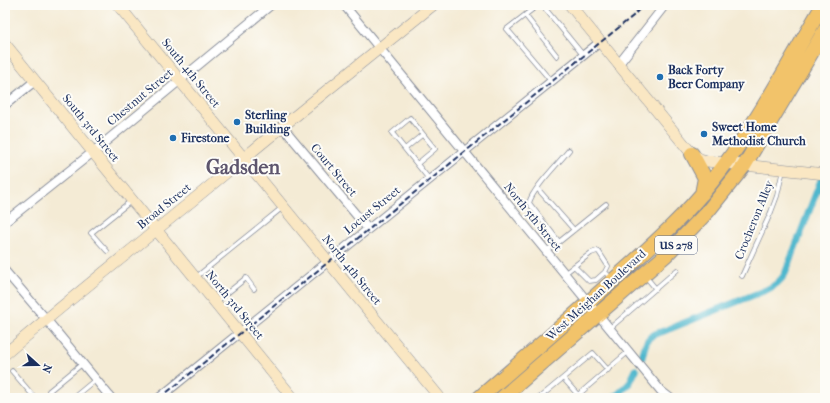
<svg xmlns="http://www.w3.org/2000/svg" width="830" height="403" viewBox="0 0 830 403" font-family="'IM FELL French Canon',serif">
	<rect width="100%" height="100%" fill="#fdfcf7"/>
	<filter id="ink" filterUnits="userSpaceOnUse"><feTurbulence type="fractalNoise" baseFrequency=".025" numOctaves="2"/><feDisplacementMap in="SourceGraphic" scale="8" xChannelSelector="R" yChannelSelector="G"/><feConvolveMatrix kernelMatrix="1 2 1 2 8 2 1 2 1" color-interpolation-filters="sRGB"/></filter>
	<filter id="wash" filterUnits="userSpaceOnUse"><feTurbulence type="fractalNoise" baseFrequency=".012" numOctaves="4" result="noise"/><feDisplacementMap in="SourceGraphic" scale="16" xChannelSelector="R" yChannelSelector="G"/><feGaussianBlur stdDeviation="0.9" result="paint"/><feColorMatrix in="noise" values="0 0 0 0 0 0 0 0 0 0 0 0 0 0 0 0 0 1.4 0 .05"/><feComposite in="paint" operator="in"/></filter>
	<g filter="url(#wash)">
		<rect width="100%" height="100%" fill="#f4ebd5"/>
		<g fill="none" stroke-linecap="round" stroke-linejoin="round">
			<path stroke="#4fb7cd" stroke-width="7" d="M641 361C646 344 644 336 664 331L766 290C775 286 780 282 785 274L821 180
				M614 398 629 384 636 370"/>
		</g>
	</g>
	<g filter="url(#ink)">
		<g fill="none" stroke-linecap="round" stroke-linejoin="round">
			<defs>
				<path id="lane" d="M538 5 507 29 551 81
					M541 5 543 6 583 55
					M525 15 557 56
					M405 149 423 134
					M417 164 435 149 410 118 392 133 429 179
					M537 188 574 230
					M559 242 529 203C533 188 559 163 569 150
					M107 251 91 233 131 201
					M546 251 559 242 606 204
					M574 266 589 281 596 280 605 272
					M564 274 591 253 597 251 599 252 608 266 605 272 611 278
					M742 276 771 212 777 196 783 170
					M646 277 656 289
					M195 278 283 207
					M216 302 246 278 254 289
					M609 329 677 270
					M608 370 593 353 563 378 578 395 628 352
					M12 371 35 398
					M54 398 49 391 82 364
					M73 398 96 379
					M539 398 563 378"/>
				<path id="street" d="M344 5 661 391 670 398
					M618 65 665 5
					M5 105 35 81
					M282 126 368 229
					M5 222 93 152 271 5
					M5 271 46 319 111 398
					M159 398 600 42"/>
				<path id="secondary" d="M118 5 440 398
					M570 5 692 154 700 159 707 161 825 174
					M5 44 293 398
					M5 354C84 287 165 224 244 158 307 106 370 56 433 5"/>
				<path id="highway" d="M692 154 705 178 702 194
					M479 398C526 358 572 317 618 276 650 247 683 218 710 184 754 129 787 66 823 5
					M502 398 666 255 708 211 744 166 825 30"/>
			</defs>
			<use href="#lane" stroke="#888d9a" stroke-width="5.5"/>
			<use href="#street" stroke="#888d9a" stroke-width="10"/>
			<use href="#secondary" stroke="#888d9a" stroke-width="12"/>
			<use href="#highway" stroke="#888d9a" stroke-width="16"/>
			<use href="#lane" stroke="#fff" stroke-width="4"/>
			<use href="#street" stroke="#fff" stroke-width="8"/>
			<use href="#secondary" stroke="#fae7c3" stroke-width="11"/>
			<use href="#highway" stroke="#f2c36a" stroke-width="14"/>
			<path stroke="#1b2f5e" stroke-width="2" stroke-dasharray="6 3" stroke-linecap="butt" d="M160 398 633 16 643 5"/>
		</g>
	</g>
	<g fill="#1f6fb2" stroke="#fdfcf7" stroke-width="1.5">
		<circle cx="660" cy="77" r="4"/>
		<circle cx="237" cy="122" r="4"/>
		<circle cx="704" cy="134" r="4"/>
		<circle cx="173" cy="138" r="4"/>
	</g>
	<g text-anchor="middle" dominant-baseline="central" stroke-width="4" stroke-linejoin="round" paint-order="stroke">
		<rect fill="#fdfcf7" stroke="#5f6c8c" stroke-width="1" x="655" y="236" width="42" height="18" rx="3"/>
		<g font-size="11" font-weight="bold" fill="#1b2f5e">
			<text x="676" y="245">US 278</text>
		</g>
		<g font-size="12" font-weight="bold" fill="#1b2f5e" stroke="#fdfcf7" text-anchor="start">
			<text x="668" y="70">Back Forty<tspan x="668" dy="14">Beer Company</tspan></text>
			<text x="245" y="115">Sterling<tspan x="245" dy="14">Building</tspan></text>
			<text x="712" y="127">Sweet Home<tspan x="712" dy="14">Methodist Church</tspan></text>
			<text x="181" y="138">Firestone</text>
		</g>
		<g font-size="12" fill="#1b2f5e" stroke="#fdfcf7">
			<text transform="translate(191 73) rotate(51)">South 4th Street</text>
			<text transform="translate(140 97) rotate(-40)">Chestnut Street</text>
			<text transform="translate(91 128) rotate(51)">South 3rd Street</text>
			<text transform="translate(334 170) rotate(50)">Court Street</text>
			<text transform="translate(164 206) rotate(-39)">Broad Street</text>
			<text transform="translate(372 210) rotate(-39)">Locust Street</text>
			<text transform="translate(533 217) rotate(51)">North 5th Street</text>
			<text transform="translate(754 220) rotate(-68)">Crocheron Alley</text>
			<text transform="translate(352 270) rotate(51)">North 4th Street</text>
			<text transform="translate(596 295) rotate(-42)">West Meighan Boulevard</text>
			<text transform="translate(235 305) rotate(51)">North 3rd Street</text>
		</g>
		<g font-size="20" font-weight="bold" fill="#5d556d" stroke="#fdfcf7">
			<text x="243" y="167">Gadsden</text>
		</g>
	</g>
	<rect width="830" height="403" fill="none" stroke="#fdfcf7" stroke-width="20"/>
	<g transform="translate(38 365) rotate(111)" stroke="#fdfcf7" stroke-width="3" paint-order="stroke">
	<path d="M0-3L7 15L0 10L-7 15Z" fill="#1b2f5e"/>
	<text y="-6" font-size="11" font-weight="bold" text-anchor="middle" fill="#1b2f5e">N</text>
	</g>
</svg>
